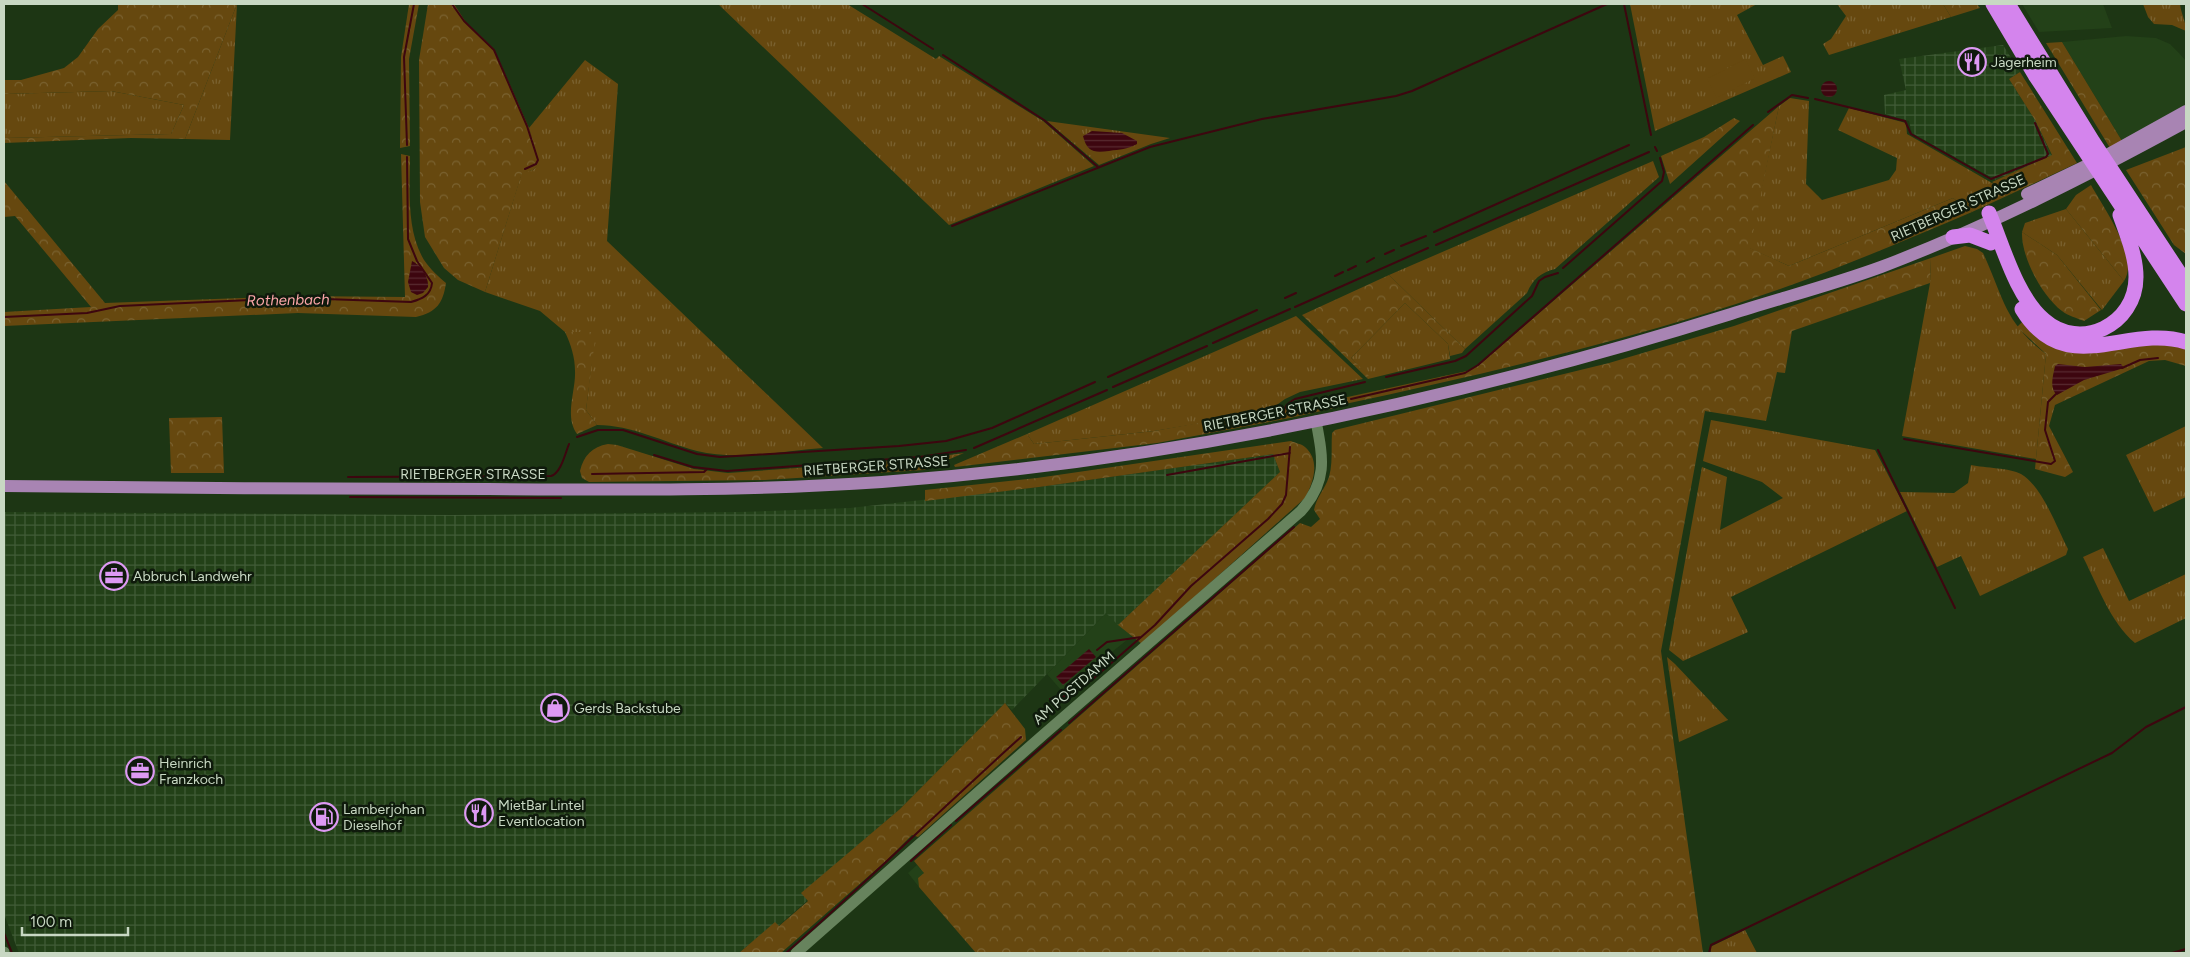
<svg xmlns="http://www.w3.org/2000/svg" width="2190" height="957" viewBox="0 0 2190 957" font-family="Figtree,sans-serif">
	<defs>
		<pattern id="industrial-grid" width="8" height="8" patternUnits="userSpaceOnUse" patternTransform="scale(1.25)"><rect width="8" height="8" fill="#234118"/><path d="M0 4h8M4 0v8" fill="none" stroke="#415c38"/></pattern>
		<pattern id="grass-tufts" width="24" height="20" patternUnits="userSpaceOnUse" patternTransform="scale(1.25)"><rect width="24" height="20" fill="#66480f"/><path d="M3 7l-1-3M5 7V3M7 7l1-3M15 17l-1-3M17 17v-4M19 17l1-3" fill="none" stroke="#7a6230"/></pattern>
		<pattern id="forest-crowns" width="20" height="18" patternUnits="userSpaceOnUse" patternTransform="scale(1.25)"><rect width="20" height="18" fill="#66480f"/><path d="M2 6a3 3 0 1 1 6 0M12 15a3 3 0 1 1 6 0" fill="none" stroke="#7a6230"/></pattern>
		<pattern id="water-rules" width="6" height="5" patternUnits="userSpaceOnUse" patternTransform="scale(1.25)"><rect width="6" height="5" fill="#3d060f"/><path d="M0 2.5h6" fill="none" stroke="#582a30"/></pattern>
	</defs>
	<rect width="100%" height="100%" fill="#1d3614"/>
	<path fill="#234118" d="M2022 4H2103L2112 28 2039 32Z
		M2126 36 2156 38 2170 44 2179 53 2186 61V106L2122 141 2062 42Z
		M1106 613 1132 636 1064 690H1061L1047 674Z
		M917 865 924 873 918 878 919 887 908 873Z"/>
	<path fill="url(#industrial-grid)" d="M2003 45 2020 72 2009 79 2035 120 2052 156 1996 180 1912 133 1909 121 1885 114 1884 95 1906 90 1899 59Z
		M1273 454 1280 472 1118 625 1106 613 1012 710 1005 703 900 809 802 893 808 900 778 926 775 923 739 953H19L4 914V512L452 515 740 512 850 508 1039 487Z"/>
	<path fill="url(#grass-tufts)" d="M237 4 230 140 185 139Z
		M718 4H847L936 59 939 56 1043 121 1094 166 949 225Z
		M1630 4H1757L1737 15 1763 65 1783 56 1791 72 1655 131Z
		M1837 4H1943L1951 17 1829 55 1823 44 1831 39 1846 16Z
		M2143 4H2180C2181 14 2186 21 2186 31L2172 25 2154 24 2148 17Z
		M585 60 618 84 607 241 823 448C782 451 737 461 697 451 663 442 632 425 597 425L586 410 595 332H565L540 311 485 292 522 172 533 170 540 163 529 128Z
		M111 91 184 105 171 134 4 138V94Z
		M1790 98 1809 101 1806 184 1822 200 1889 180 1896 170 1897 158 1838 130 1849 108 1906 123 1907 134 2011 194 1972 212 1953 198 1789 266 1749 248 1779 106Z
		M1047 121 1170 138 1151 144 1099 165Z
		M1653 161 1659 177 1555 269C1540 273 1533 279 1527 293L1465 349 1389 275Z
		M2066 209 2124 281 2102 310 2057 255 2022 232 2025 223Z
		M1965 246 1977 249 1983 253C2004 298 2004 322 2046 354L2036 459 1902 436 1930 283 1931 258Z
		M1405 303 1448 344 1450 359 1368 379 1367 378 1368 376 1351 358Z
		M1296 316 1363 379 1300 392 1285 399 1267 412 1154 431 1034 444 1027 434Z
		M1711 420 1875 450 1907 511 1731 597 1748 632 1683 661 1669 650 1702 467 1727 477 1720 530 1783 498 1762 482 1703 461Z
		M2186 426V497L2154 512 2126 455Z
		M1971 465C1985 468 2010 468 2021 474 2042 486 2057 528 2068 549L2066 555 1980 596 1961 556 1937 567 1900 492 1954 493 1968 483Z
		M2103 548 2129 601 2186 574V618L2135 643C2110 622 2098 586 2083 557Z
		M1667 657 1675 664 1728 720 1679 742Z
		M1745 930 1757 953H1711L1710 947Z"/>
	<path fill="url(#forest-crowns)" d="M118 4H237L185 139 131 138 4 143V138L171 134 184 105 111 91 4 94V80H21L64 68 78 57 98 29 118 10Z
		M409 4H419L409 59 410 146 400 148 401 57Z
		M428 4H454L465 21 494 49 529 128 541 163 533 170 522 173 485 292 458 280 444 268 425 237 420 202 419 60Z
		M1943 4H1977L1980 8 1951 17Z
		M2062 42 2122 141 2110 148 2046 43Z
		M2020 72 2077 163 2011 194 1992 182 2052 155 2035 120 2009 79Z
		M1779 106 1750 248 1789 266 1953 198 1972 212C1894 245 1817 278 1736 304 1608 345 1476 376 1345 404L1343 398 1467 371 1478 366Z
		M1734 118 1740 121 1670 184 1661 156 1704 137Z
		M2186 147V254L2174 245 2126 170Z
		M401 154 410 156C410 189 406 230 424 260 430 269 439 277 446 283 443 303 437 312 416 317L298 313 4 326V312L91 307 15 216 4 217V181L105 303 294 296 405 297Z
		M2091 185C2103 207 2140 258 2124 281L2066 209 2076 195Z
		M2022 232 2057 255 2101 310 2084 321C2077 318 2068 316 2062 311 2042 296 2021 257 2022 232Z
		M1931 258 1930 283 1792 331 1785 373 1777 372 1766 421 1705 411 1661 651 1703 953H976L919 887 918 878 924 873 914 861 1300 523 1311 527 1320 519 1314 510C1316 498 1325 489 1329 477 1333 463 1331 448 1332 433L1335 430 1609 363 1734 326Z
		M1389 275 1465 349 1462 353 1450 356 1448 344 1405 303 1351 358 1369 376 1367 378 1302 315Z
		M2023 321 2031 331 2147 345H2169L2186 349V366L2165 360 2149 361 2055 405 2049 426 2073 472 2065 477 2035 469 2046 354 2017 327Z
		M596 332 586 410 597 425 577 434C564 416 576 391 575 371 575 357 571 345 565 332Z
		M1337 398 1339 407 1290 418 1157 443 955 467 954 465 1027 434 1034 444 1154 431Z
		M222 417 224 473H171L169 418Z
		M1291 441C1295 443 1302 444 1305 447 1321 461 1313 483 1305 498L1142 644 1118 625 1280 472 1273 454 1039 487 925 501V490L1037 478Z
		M608 444 617 445 694 469 728 473 920 459 964 453 924 470 765 480 589 482 582 478 580 471C584 455 592 447 608 444Z
		M1005 703 1025 729 1026 740 918 837 912 835 887 860 781 953H739L775 922 779 926 808 901 801 893 900 809Z"/>
	<path fill="#66480f" d="M1745 59 1755 78 1717 98 1707 79Z"/>
	<path fill="url(#water-rules)" d="M1821 89a8 8 0 1 1 16 0a8 8 0 1 1-16 0Z
		M1092 131 1122 133 1137 141V144C1126 150 1121 149 1109 151 1094 153 1087 152 1083 136Z
		M412 261C421 265 429 277 428 287L423 293 417 295 411 292 408 282Z
		M2058 364 2085 367 2121 364 2124 368 2084 380 2057 395C2049 388 2053 376 2055 366Z
		M1089 649 1096 657 1063 685 1056 677Z"/>
	<g fill="none" stroke-linecap="round" stroke-linejoin="round">
		<path stroke="#3d060f" stroke-width="2" d="M452 4 464 21 494 50 527 126 538 160 536 164 525 169
			M862 4 933 49
			M1624 4 1651 135
			M943 55 1044 120 1098 167
			M1815 99 1905 121 1911 134 1991 179 2046 157 2048 154 2035 123
			M1768 112 1792 95 1808 98
			M407 145 404 57 414 4
			M1655 147 1657 151
			M952 226 1150 147 1262 119 1396 96 1412 91 1607 4
			M1434 232 1629 145
			M1436 245 1649 152
			M1401 246 1426 236
			M1385 254 1394 250
			M1367 262 1374 258
			M1563 268 1662 181 1664 172 1660 158
			M1348 270 1356 266
			M1335 276 1343 272
			M1285 298 1296 293
			M1295 307 1428 248
			M4 317 87 313 120 306 296 298 411 302C422 299 431 295 432 283L417 261 408 239 407 157
			M1213 343 1290 309
			M2122 368 2140 360 2158 358
			M1108 377 1257 310
			M1386 377 1455 361 1466 356 1532 296 1539 281 1545 277 1558 273
			M1113 387 1207 346
			M1351 399 1465 373 1478 365 1753 125
			M1284 415C1283 406 1288 403 1295 399L1365 382
			M577 437 598 430H623L697 454 720 457 899 446 946 441 992 428 1095 382
			M1904 439 2051 464 2055 461 2045 430 2048 402 2056 394
			M974 448 1107 390
			M1878 450 1955 608
			M654 455 693 467 727 471 920 457 966 450
			M592 474 704 472 707 469
			M1167 475 1290 453
			M348 477 551 476C561 473 565 454 569 444
			M350 497 561 498
			M1097 650 1107 642 1141 637
			M1050 699 1060 698 1074 692 1093 679 1155 625 1191 586 1268 519 1282 504 1286 495 1290 447
			M1069 723 1294 527
			M956 821 1061 730
			M911 861 951 825
			M4 933 12 953
			M786 953C866 883 941 809 1021 737
			M1709 953 1711 945 2112 753 2146 727 2186 707
			M2172 953 2186 949"/>
		<path stroke="#67835d" stroke-width="11" d="M4 952V953
			M796 953 1043 735 1301 511C1328 481 1323 458 1316 421"/>
		<path stroke="#a884b3" stroke-width="12" d="M2027 194 2096 161 2186 111
			M4 486C165 488 327 489 488 489 620 490 751 491 882 482 1171 461 1455 400 1731 314 1781 298 1832 285 1881 267 1987 227 2087 176 2186 122"/>
		<path stroke="#d484ed" stroke-width="15" d="M1993 4 2035 75 2186 304
			M2008 4 2093 142 2186 283
			M1989 213C2003 246 2016 296 2044 320 2080 352 2136 325 2136 277 2136 256 2127 235 2120 215
			M1953 237 1970 235 1991 243
			M2022 309C2066 381 2126 323 2186 342"/>
	</g>
	<defs>
		<symbol id="restaurant-ring" viewBox="-11 -11 22 22"><circle r="9.5" fill="#0f1a0c" stroke="#dd99f3" stroke-width="1.5"/><path d="M-5-6h1v4h1v-4h1v4h1v-4h1v5L-1.5 .5V6h-2V.5L-5-1ZM5-6V6H3V1.5H1.5Q1.5-4 5-6Z" fill="#dd99f3"/></symbol>
		<symbol id="office-ring" viewBox="-11 -11 22 22"><circle r="9.5" fill="#0f1a0c" stroke="#dd99f3" stroke-width="1.5"/><path d="M-6-3h4V-5.5h4V-3h4V5H-6ZM-1-4.5V-3h2v-1.5ZM-6 0V1H6V0Z" fill="#dd99f3"/></symbol>
		<symbol id="shop-ring" viewBox="-11 -11 22 22"><circle r="9.5" fill="#0f1a0c" stroke="#dd99f3" stroke-width="1.5"/><path d="M-5-2.5h2.3a2.7 3.5 0 0 1 5.4 0H5L5.5 6h-11ZM-1.5-2.5h3a1.5 2.3 0 0 0-3 0Z" fill="#dd99f3"/></symbol>
		<symbol id="fuel-ring" viewBox="-11 -11 22 22"><circle r="9.5" fill="#0f1a0c" stroke="#dd99f3" stroke-width="1.5"/><path d="M-5.5-6h7V0h2V4h1.3V-2.5L3-4.5l.8-.8L6-3V5H2.5V1h-1V6h-7ZM-4.2-4.7v3.2H.2V-4.7Z" fill="#dd99f3"/></symbol>
	</defs>
	<g fill-rule="evenodd">
		<use href="#restaurant-ring" x="1956" y="46" width="32" height="32"/>
		<use href="#office-ring" x="98" y="560" width="32" height="32"/>
		<use href="#shop-ring" x="539" y="692" width="32" height="32"/>
		<use href="#office-ring" x="124" y="755" width="32" height="32"/>
		<use href="#restaurant-ring" x="463" y="797" width="32" height="32"/>
		<use href="#fuel-ring" x="308" y="801" width="32" height="32"/>
	</g>
	<g text-anchor="middle" dominant-baseline="central" stroke-width="5" stroke-linejoin="round" paint-order="stroke">
		<g font-size="14" fill="#c8d8c3" stroke="#0f1a0c" text-anchor="start">
			<text x="1991" y="62">Jägerheim</text>
			<text x="133" y="576">Abbruch Landwehr</text>
			<text x="574" y="708">Gerds Backstube</text>
			<text x="159" y="763">Heinrich<tspan x="159" dy="16">Franzkoch</tspan></text>
			<text x="498" y="805">MietBar Lintel<tspan x="498" dy="16">Eventlocation</tspan></text>
			<text x="343" y="809">Lamberjohan<tspan x="343" dy="16">Dieselhof</tspan></text>
		</g>
		<g font-size="14" fill="#c8d8c3" stroke="#0f1a0c">
			<text transform="translate(1958 208) rotate(-24)">RIETBERGER STRASSE</text>
			<text transform="translate(1275 413) rotate(-11)">RIETBERGER STRASSE</text>
			<text transform="translate(876 466) rotate(-4)">RIETBERGER STRASSE</text>
			<text x="473" y="474">RIETBERGER STRASSE</text>
			<text transform="translate(1074 688) rotate(-41)">AM POSTDAMM</text>
		</g>
		<g font-size="15" font-style="italic" fill="#fda7aa" stroke="#0f1a0c">
			<text transform="translate(288 300) rotate(-1)">Rothenbach</text>
		</g>
	</g>
	<rect width="2190" height="957" fill="none" stroke="#c8d8c3" stroke-width="10"/>
	<path d="M22 927v8h106v-8" fill="none" stroke="#c8d8c3" stroke-width="2.5"/>
	<text x="30" y="927" font-size="15" fill="#c8d8c3" stroke="#0f1a0c" stroke-width="4" paint-order="stroke">100 m</text>
</svg>
